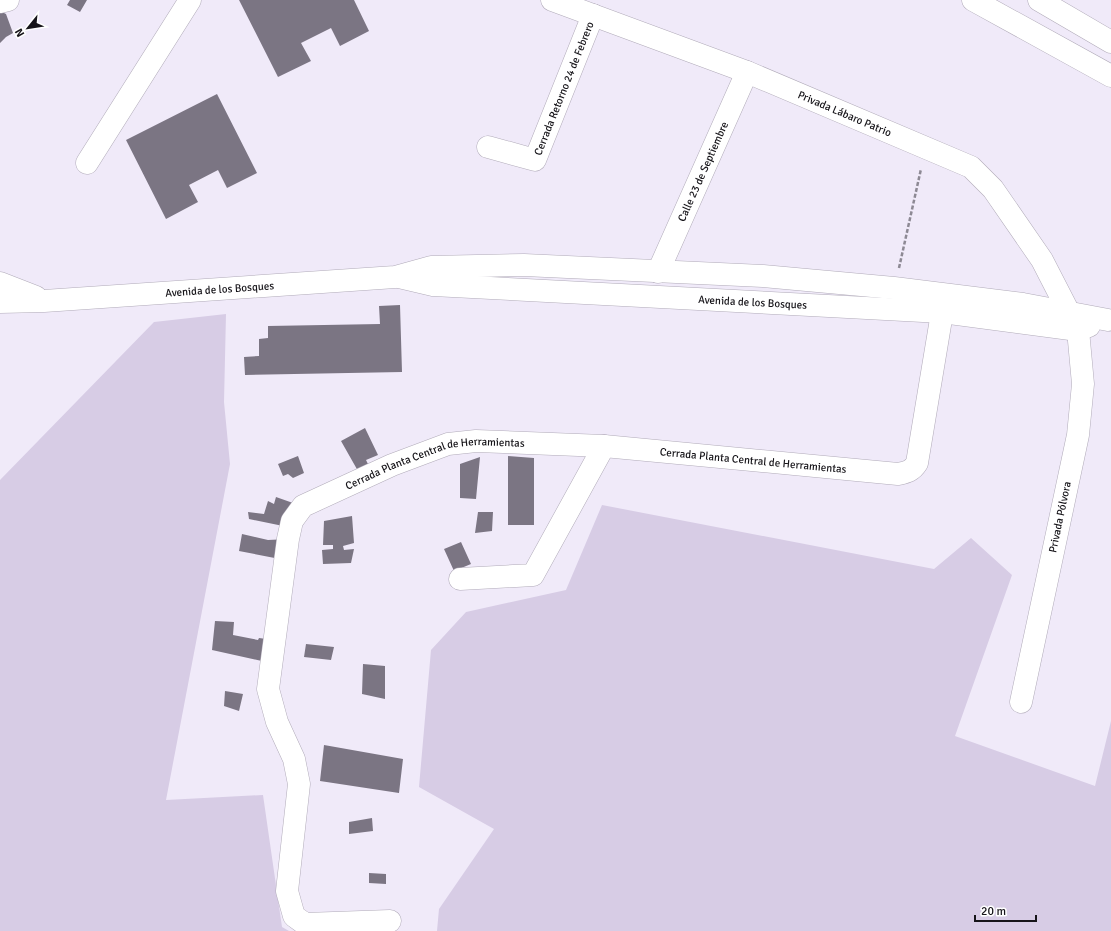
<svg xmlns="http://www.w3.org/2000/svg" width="1111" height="931" viewBox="0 0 1111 931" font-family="Signika,sans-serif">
	<rect width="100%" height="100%" fill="#f0eaf9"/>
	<path fill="#d7cce5" d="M226 314 224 402 230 464 166 800 263 795 282 927 289 931H0V480L154 322Z
		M602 505 934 569 971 538 1012 575 955 736 1095 786 1111 721V931H437L439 909 494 829 419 787 431 650 466 612 566 590Z"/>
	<path fill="#7b7583" d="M70 0H87L80 12 67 5Z
		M239 0H354L369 31 340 46 331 28 301 43 311 61 278 77Z
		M0 11 6 14 13 33 6 37 0 43Z
		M217 94 257 173 227 188 218 170 189 185 198 202 166 219 126 140Z
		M400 305 402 372 245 375 244 357 259 356V339L268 338V326L380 324 379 306Z
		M365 428 378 455 366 460 369 466 358 471 341 441Z
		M298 456 304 473 293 478 288 474 283 476 278 464Z
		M508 456 534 458V525H508Z
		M480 457 476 499 460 498V464Z
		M276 497 293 503 288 527 249 519 248 512 264 514 268 501 274 504Z
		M478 512H493L492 531 475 533Z
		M352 516 354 543 343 546 344 550 354 549 351 563 323 564 322 550 333 549V545H323L324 521Z
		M242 534 268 540 288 539 285 560 239 551Z
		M461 542 471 564 454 571 444 549Z
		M215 621 234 622 233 635 258 640 259 638 274 640 271 663 212 650Z
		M306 644 334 647 331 660 304 657Z
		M363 664 385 666V699L362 694Z
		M225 691 243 694 239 711 224 706Z
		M324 745 403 759 399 793 320 781Z
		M372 818 373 831 349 834V822Z
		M369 873 386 874V884L369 883Z"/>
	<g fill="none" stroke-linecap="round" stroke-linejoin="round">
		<defs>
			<g id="minor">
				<path id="s1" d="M552 0 747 72 971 167 993 189 1042 260 1078 330 1083 384 1078 435 1021 702"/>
				<path d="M973 0 1111 76"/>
				<path d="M1039 0 1111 42"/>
				<path d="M0 2 8 0"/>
				<path id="s2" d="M488 147 535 160 593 15"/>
				<path d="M87 163 190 0"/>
				<path id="s3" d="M658 272 747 72"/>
				<path id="s4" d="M399 277 433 285 942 312 1078 330 1089 326"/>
				<path d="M0 283 36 297"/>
				<path id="s5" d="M0 302 44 301 395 277 431 267 524 265 763 276 894 288 1023 304 1108 320"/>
				<path d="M460 579 533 575 604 446"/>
				<path id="s6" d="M390 921 305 924 294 916 287 891 299 784 294 759 277 722 268 689 288 539 292 521 303 506 392 465 448 444 476 441 604 446 898 474C907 472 912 471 917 463L945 295"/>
			</g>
		</defs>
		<use href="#minor" stroke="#b1abb9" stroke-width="23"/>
		<path stroke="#8d8994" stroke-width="2.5" stroke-dasharray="4 2" stroke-linecap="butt" d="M899 268 921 169"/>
		<use href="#minor" stroke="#fff" stroke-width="22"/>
	</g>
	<g text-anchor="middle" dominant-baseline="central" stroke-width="3" stroke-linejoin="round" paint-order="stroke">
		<g font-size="11" fill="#161419" stroke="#fff">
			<text stroke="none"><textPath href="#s2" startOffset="126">Cerrada Retorno 24 de Febrero</textPath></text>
			<text stroke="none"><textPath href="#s1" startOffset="314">Privada Lábaro Patrio</textPath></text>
			<text stroke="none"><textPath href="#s3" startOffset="110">Calle 23 de Septiembre</textPath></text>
			<text stroke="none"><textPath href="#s5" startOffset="220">Avenida de los Bosques</textPath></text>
			<text stroke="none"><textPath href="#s4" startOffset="355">Avenida de los Bosques</textPath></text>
			<text stroke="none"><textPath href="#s6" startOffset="985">Cerrada Planta Central de Herramientas</textPath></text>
			<text stroke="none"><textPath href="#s6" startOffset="662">Cerrada Planta Central de Herramientas</textPath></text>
			<text transform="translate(1060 517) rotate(-78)">Privada Pólvora</text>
		</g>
	</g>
	<g transform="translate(28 28) rotate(240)" stroke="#ffffff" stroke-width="3" paint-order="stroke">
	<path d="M0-3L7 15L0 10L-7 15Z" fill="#161419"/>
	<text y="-6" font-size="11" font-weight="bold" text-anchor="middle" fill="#161419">N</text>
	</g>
	<path d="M975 915v6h61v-6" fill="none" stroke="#161419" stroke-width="2"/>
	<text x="981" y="915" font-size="12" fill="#161419" stroke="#ffffff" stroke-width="3" paint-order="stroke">20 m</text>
</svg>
